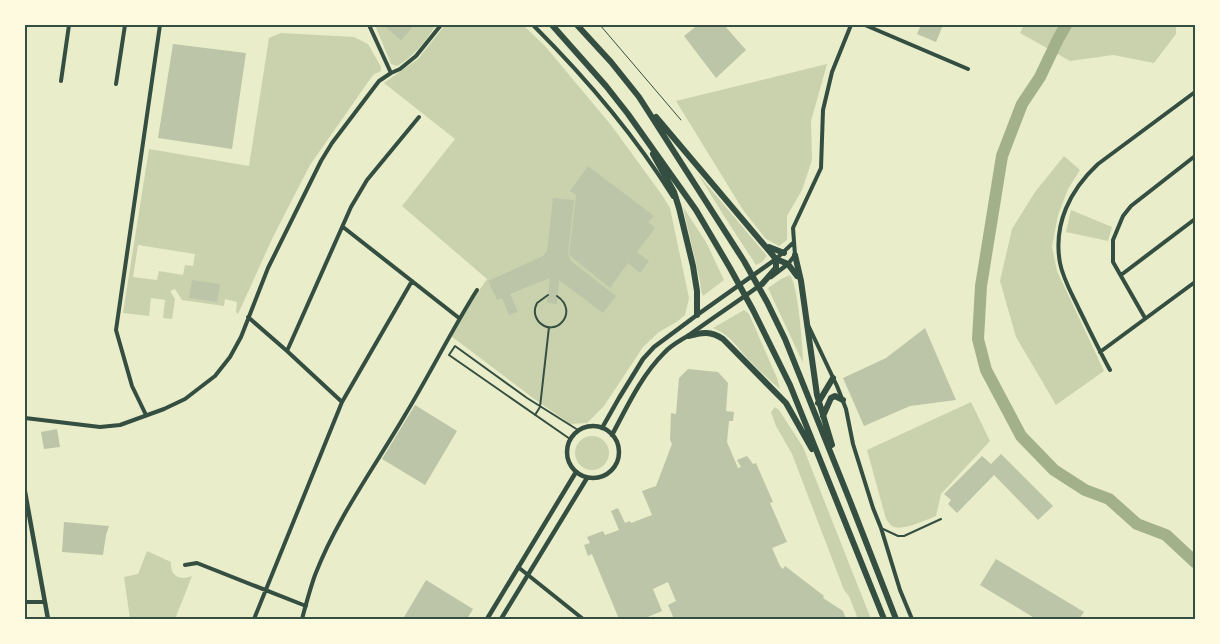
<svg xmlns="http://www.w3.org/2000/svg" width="1220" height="644" viewBox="0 0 1220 644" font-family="'Times New Roman',serif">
	<rect width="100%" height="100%" fill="#e9edc9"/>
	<path fill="#cad2ad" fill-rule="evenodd" d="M375 25H383L401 41 415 25H436C426 40 414 57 397 66L391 64Z
		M445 25H523L545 46 611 125 662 195 670 208 689 298 685 315 678 321 659 332 643 347 604 406 587 423 570 424 533 398 451 336 462 315 487 279 402 206 455 139 384 83 418 59Z
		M1024 25H1176V34L1154 63 1113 55 1070 61 1020 33Z
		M281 33 354 37 368 44 381 67V71L373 75 310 165 273 237 238 314 236 312 237 302 225 299 224 306 182 300 175 289 170 291 175 299 172 319 163 318 165 300 151 298 149 316 123 313 149 149 249 166 269 38ZM138 245 195 254 193 266 185 265 183 275 159 271 157 280 133 277Z
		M827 64 811 121 812 160 802 190 787 216V240L779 246 766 239 743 210 676 101Z
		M1064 156 1080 170 1068 189 1058 215 1052 247 1057 271 1104 371 1056 405 1016 337 1000 281 1012 229 1035 192Z
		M698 174 767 256 762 262 756 265 724 216Z
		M683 207 706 242 724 280 703 296C700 289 701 283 699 277 694 253 688 231 683 207Z
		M1071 210 1112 227 1108 241 1066 232Z
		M790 275C798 285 803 348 803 363L768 288 781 279Z
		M744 310 749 314 777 378 780 389C770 380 760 372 751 362 738 349 731 335 713 328Z
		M971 402 990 441 941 494 936 516C926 520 901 532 892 526 889 524 888 521 886 519L867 450Z
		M775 407 779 410 803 447 871 619H858L849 596 844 590 792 454 776 426 771 412Z
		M575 453a17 17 0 1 1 34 0a17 17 0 1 1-34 0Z
		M147 551 171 562C170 576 179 581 192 576L175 619H130L124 577 138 574Z"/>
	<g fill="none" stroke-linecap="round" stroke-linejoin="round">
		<path stroke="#a3b18a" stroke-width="12" d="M1066 25 1058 39 1040 77 1022 104 1002 156 981 286 978 339 986 370 1021 436 1054 470 1085 490 1109 499 1137 524 1166 535 1195 562"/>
	</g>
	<path fill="#bcc5a7" d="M383 25H415L401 41Z
		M698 25H724L746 50 716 78 684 36Z
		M921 25H943L936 42 917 34Z
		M173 44 246 53 232 149 158 138Z
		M588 166 654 216 648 222 655 228 637 252 649 261 640 273 628 263 610 288 569 255 576 195 570 191Z
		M553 198 574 200 568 254 571 261 616 296 603 313 559 280 557 304 547 303 550 278 510 294 518 312 509 315 502 298 497 300 488 281 543 256 547 251Z
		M192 280 220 284 217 302 189 298Z
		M925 328 956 400 910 406 864 426 843 378 886 358Z
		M688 369 718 372 728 383 726 411 734 412 733 421H729L727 442 738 468 741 467 737 460 747 456 753 464 756 463 773 502 770 503 787 542 772 548 780 566 783 569 785 566 824 596 823 598 843 611 846 619H674L668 605 676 601 668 582 653 589 662 611 643 619H619L592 554 588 556 584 545 590 543 587 537 603 531 605 535 619 530 611 511 618 508 625 523 630 521 631 523 652 515 642 491 656 486 672 444 670 440 671 413 676 414 679 378Z
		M415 405 457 431 425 485 382 459Z
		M57 429 60 447 44 449 41 432Z
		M1001 454 1053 506 1038 520 994 475 957 513 948 504 951 500 944 494 982 456 991 464Z
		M64 522 109 526 106 535 103 555 62 552Z
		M996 559 1084 612 1079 619H1036L980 585Z
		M426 580 473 609 467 619H403Z"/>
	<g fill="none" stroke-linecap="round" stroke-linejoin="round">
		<path stroke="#344e41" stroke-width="1" d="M600 25 681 120"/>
		<path stroke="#344e41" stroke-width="2" d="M548 295 537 303C534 309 534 316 539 322 555 339 580 312 557 296
			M535 415 540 407 549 327
			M570 439 449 355 455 346 527 398 578 430
			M881 528 898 536H904L941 519"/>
		<path stroke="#344e41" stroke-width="4" d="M369 25 391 73
			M533 25C585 77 634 134 673 197
			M865 25 968 69
			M61 81 69 25
			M116 84 125 25
			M343 227 459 318
			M776 259 794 242
			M788 264 795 255 793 228 821 168 823 110 832 72 851 25
			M1121 275 1195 219
			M248 317 287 351 342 402
			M1145 318 1113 262V240L1123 216 1131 206 1195 156
			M809 327 837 386 846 409 853 444 873 508 881 528 900 590 912 619
			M287 351 351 207 367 180 419 117
			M1100 352 1195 282
			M1110 370C1099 350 1089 329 1079 309 1072 294 1063 279 1060 263 1053 224 1070 190 1098 164L1195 92
			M146 415 132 386 116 330 160 25
			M25 418 100 427 120 425 164 409 185 399 215 376 230 357 241 337 268 268 321 161 332 143 379 81 391 73 400 69 416 56 441 25
			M185 565 197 563 306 606
			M518 567 583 619
			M25 602H44
			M254 619 342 402 412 281
			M302 619C306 604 310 589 315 575 337 518 374 468 405 415 430 374 451 331 477 290"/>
		<path stroke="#344e41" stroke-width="4.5" d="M771 277 788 264
			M567 452a26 26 0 1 1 52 0a26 26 0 1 1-52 0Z
			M602 428 619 398 643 359 654 347 697 315 776 259
			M612 435C627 407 641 376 664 353 672 344 682 340 692 333 714 317 737 302 759 286
			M25 492 48 619
			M487 619 576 472
			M501 619 587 478"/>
		<path stroke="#344e41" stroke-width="6" d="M552 25 606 86 628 114 696 210 730 268 753 310 790 385 884 619
			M577 25 611 62 639 97 744 261 767 302 785 339 850 501 896 619
			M656 117 776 259V268L762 284
			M653 154 674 192 679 208 693 266 697 291V315
			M769 247 784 253
			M795 255 801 281 817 395 832 445
			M776 259 788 264 797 276
			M689 336C702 332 711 331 723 339L786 403 812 449
			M818 403 833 378
			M823 416 831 398 835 396 843 400"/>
	</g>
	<rect width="1220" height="644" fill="none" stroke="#fefae0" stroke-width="52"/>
	<rect x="26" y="26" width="1168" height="592" fill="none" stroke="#344e41" stroke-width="2"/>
</svg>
